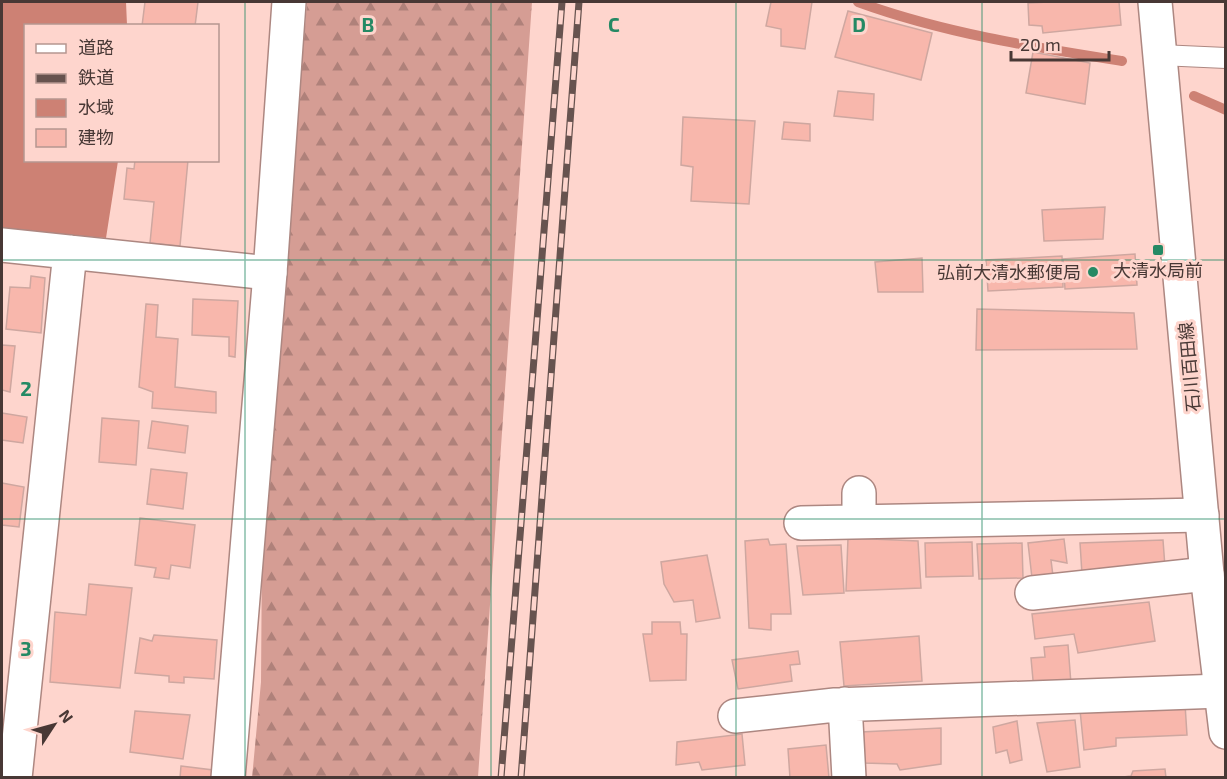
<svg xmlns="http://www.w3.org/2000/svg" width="1227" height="779" viewBox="0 0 1227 779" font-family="'Exo 2','Noto Sans JP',sans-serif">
	<defs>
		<pattern id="forest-firs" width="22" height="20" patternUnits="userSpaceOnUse" patternTransform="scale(1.5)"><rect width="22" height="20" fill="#d59d94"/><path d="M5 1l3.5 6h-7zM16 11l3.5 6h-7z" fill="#af817a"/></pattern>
	</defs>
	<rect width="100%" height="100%" fill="#fed5cd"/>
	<path fill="url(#forest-firs)" d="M307 2H532L478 777 252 778 261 682 262 548Z"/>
	<path fill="#cd8174" d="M2 2H126L127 25 26 26V160L118 161 106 238 2 229Z"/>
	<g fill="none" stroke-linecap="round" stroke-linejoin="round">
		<path stroke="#cd8174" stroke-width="10" d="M858 2C943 33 1033 47 1122 61
			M1194 96 1226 110"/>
	</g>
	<path fill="#f8b7ac" stroke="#cea7a0" stroke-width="1.5" d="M145 2H198L195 26H142Z
		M771 2H812L805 49 781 46V29L766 26Z
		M1049 2H1119L1121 25 1043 33 1042 26 1029 25 1028 3Z
		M848 11 932 33 921 80 835 57Z
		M1033 52 1090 63 1085 104 1026 93Z
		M838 91 874 94 873 120 834 116Z
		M683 117 755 121 749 204 691 201 693 167 681 165Z
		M784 122 810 124V141L782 139Z
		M135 160H188L180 246 150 243 154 202 124 199 127 168 134 169Z
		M1105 207 1103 239 1044 241 1042 210Z
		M1135 254 1137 285 1065 289 1063 259Z
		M1062 256 1063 287 988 291 986 260Z
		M922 258 923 292H878L875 262Z
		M31 276 45 278 41 333 6 329 10 287 30 288Z
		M193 299 238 301 235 357 229 356V337L192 335Z
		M146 304 158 305 156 337 178 339 175 387 216 392V413L152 408 153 392 139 387Z
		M977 309 1134 313 1137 349 976 350Z
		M2 345 15 346 10 392 2 390Z
		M2 413 27 417 23 443 2 440Z
		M102 418 139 421 136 465 99 462Z
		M152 421 188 426 185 453 148 448Z
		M151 469 187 473 183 509 147 504Z
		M2 483 24 487 19 527 2 525Z
		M140 518 195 525 190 568 171 565 169 579 154 577 156 568 135 565Z
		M848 538 918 541 921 588 846 591Z
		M768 539 770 545 786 544 791 614H771V630L749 628 745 541Z
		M1064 539 1067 563 1051 560 1053 576 1032 578 1028 543Z
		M1163 540 1165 567 1082 574 1080 543Z
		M972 542 973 576 926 577 925 543Z
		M1022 543 1023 578 979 579 977 544Z
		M841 545 844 593 803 595 797 546Z
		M707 555 720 618 696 622 693 600 674 602 664 584 661 562Z
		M89 584 132 588 120 688 50 682 55 612 86 615Z
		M1149 602 1155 641 1078 653 1074 634 1035 639 1032 614Z
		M652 622H680L681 634H687L686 680 650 681 643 634H652Z
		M154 635 217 640 214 679 184 677V683L169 682V676L135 673 140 638 152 641Z
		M919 636 922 681 844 686 840 642Z
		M1068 645 1071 684 1034 691 1031 658 1045 657 1044 647Z
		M798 651 800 664 790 665 792 681 738 689 732 660Z
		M1185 704 1187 735 1116 738V746L1084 750 1080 710Z
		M135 711 190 715 183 759 130 752Z
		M1075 720 1080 767 1047 772 1037 723Z
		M1017 721 1022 760 1010 763 1007 750 996 753 993 727Z
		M941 728V764L900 770 897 764 864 763 861 732Z
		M742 734 745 765 702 770 699 762 676 765 677 742Z
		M826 745 829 778H790L788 749Z
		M181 766 213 770 212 778H180Z
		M1165 769 1166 778H1115L1131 776 1133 771Z"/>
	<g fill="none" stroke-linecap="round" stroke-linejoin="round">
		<defs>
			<path id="lane" d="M1160 55 1226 58"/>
			<path id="street" d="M2 245 270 273
				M859 522V493
				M801 523 1202 515
				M1032 593 1207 574
				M845 704 849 778
				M735 716 835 705 1221 691
				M15 778 70 252"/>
			<path id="secondary" d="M1155 2 1207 574 1226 732
				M228 778 270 273 289 2"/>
		</defs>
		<use href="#lane" stroke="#ad8781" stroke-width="22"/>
		<use href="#street" stroke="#ad8781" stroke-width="36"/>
		<use href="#secondary" stroke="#ad8781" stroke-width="36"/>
		<use href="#lane" stroke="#fff" stroke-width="20"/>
		<use href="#street" stroke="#fff" stroke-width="33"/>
		<use href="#secondary" stroke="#fff" stroke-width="33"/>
		<defs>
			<path id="rail" d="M501 778 562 2
				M521 778 579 2"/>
		</defs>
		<use href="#rail" stroke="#67534f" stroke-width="7"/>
		<use href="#rail" stroke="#fed5cd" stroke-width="4.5" stroke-dasharray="14" stroke-linecap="butt"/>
	</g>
	<path fill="none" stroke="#258964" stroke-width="1.5" stroke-opacity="0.55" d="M245 2V778M491 2V778M736 2V778M982 2V778M2 260H1226M2 519H1226"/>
	<g fill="#258964" stroke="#fed5cd" stroke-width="2">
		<rect x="1152" y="244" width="12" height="12" rx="3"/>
		<circle cx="1093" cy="272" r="6"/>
	</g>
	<g text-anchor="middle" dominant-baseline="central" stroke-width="6" stroke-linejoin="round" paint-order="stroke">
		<g font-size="18" fill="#483835" stroke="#fed5cd">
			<text x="1158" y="270">大清水局前</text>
			<text x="1081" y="272" text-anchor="end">弘前大清水郵便局</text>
		</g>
		<g font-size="18" fill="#483835" stroke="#fed5cd">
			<text transform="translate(1189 367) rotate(-95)">石川百田線</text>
		</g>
	</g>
	<g font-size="20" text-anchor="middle" font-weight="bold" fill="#258964" stroke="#fed5cd" stroke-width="6" stroke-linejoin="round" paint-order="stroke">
		<text x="368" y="32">B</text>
		<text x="614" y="32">C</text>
		<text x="859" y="32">D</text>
		<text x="26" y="396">2</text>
		<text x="26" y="656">3</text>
	</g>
	<rect width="1227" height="779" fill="none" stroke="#483835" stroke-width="6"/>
	<rect x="24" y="24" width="195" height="138" fill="#fed5cd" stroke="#b59690" stroke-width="1.5"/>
	<rect x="36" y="44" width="30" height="9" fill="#ffffff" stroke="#b59690" stroke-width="1.5"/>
	<text x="78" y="54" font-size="18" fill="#483835">道路</text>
	<rect x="36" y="74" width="30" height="9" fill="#67534f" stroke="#b59690" stroke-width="1.5"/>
	<text x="78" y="84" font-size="18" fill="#483835">鉄道</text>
	<rect x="36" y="99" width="30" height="18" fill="#cd8174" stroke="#b59690" stroke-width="1.5"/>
	<text x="78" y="114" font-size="18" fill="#483835">水域</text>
	<rect x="36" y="129" width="30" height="18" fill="#f8b7ac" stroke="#b59690" stroke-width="1.5"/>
	<text x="78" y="144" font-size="18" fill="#483835">建物</text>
	<g transform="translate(54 725) rotate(54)" stroke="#fed5cd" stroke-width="4.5" paint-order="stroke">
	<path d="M0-4.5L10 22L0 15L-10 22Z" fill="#483835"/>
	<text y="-9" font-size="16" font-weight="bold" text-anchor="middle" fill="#483835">N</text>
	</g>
	<path d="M1011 51v9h98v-9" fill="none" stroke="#483835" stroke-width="3"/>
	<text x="1020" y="51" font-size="18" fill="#483835" stroke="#fed5cd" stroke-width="4.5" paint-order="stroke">20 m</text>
</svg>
